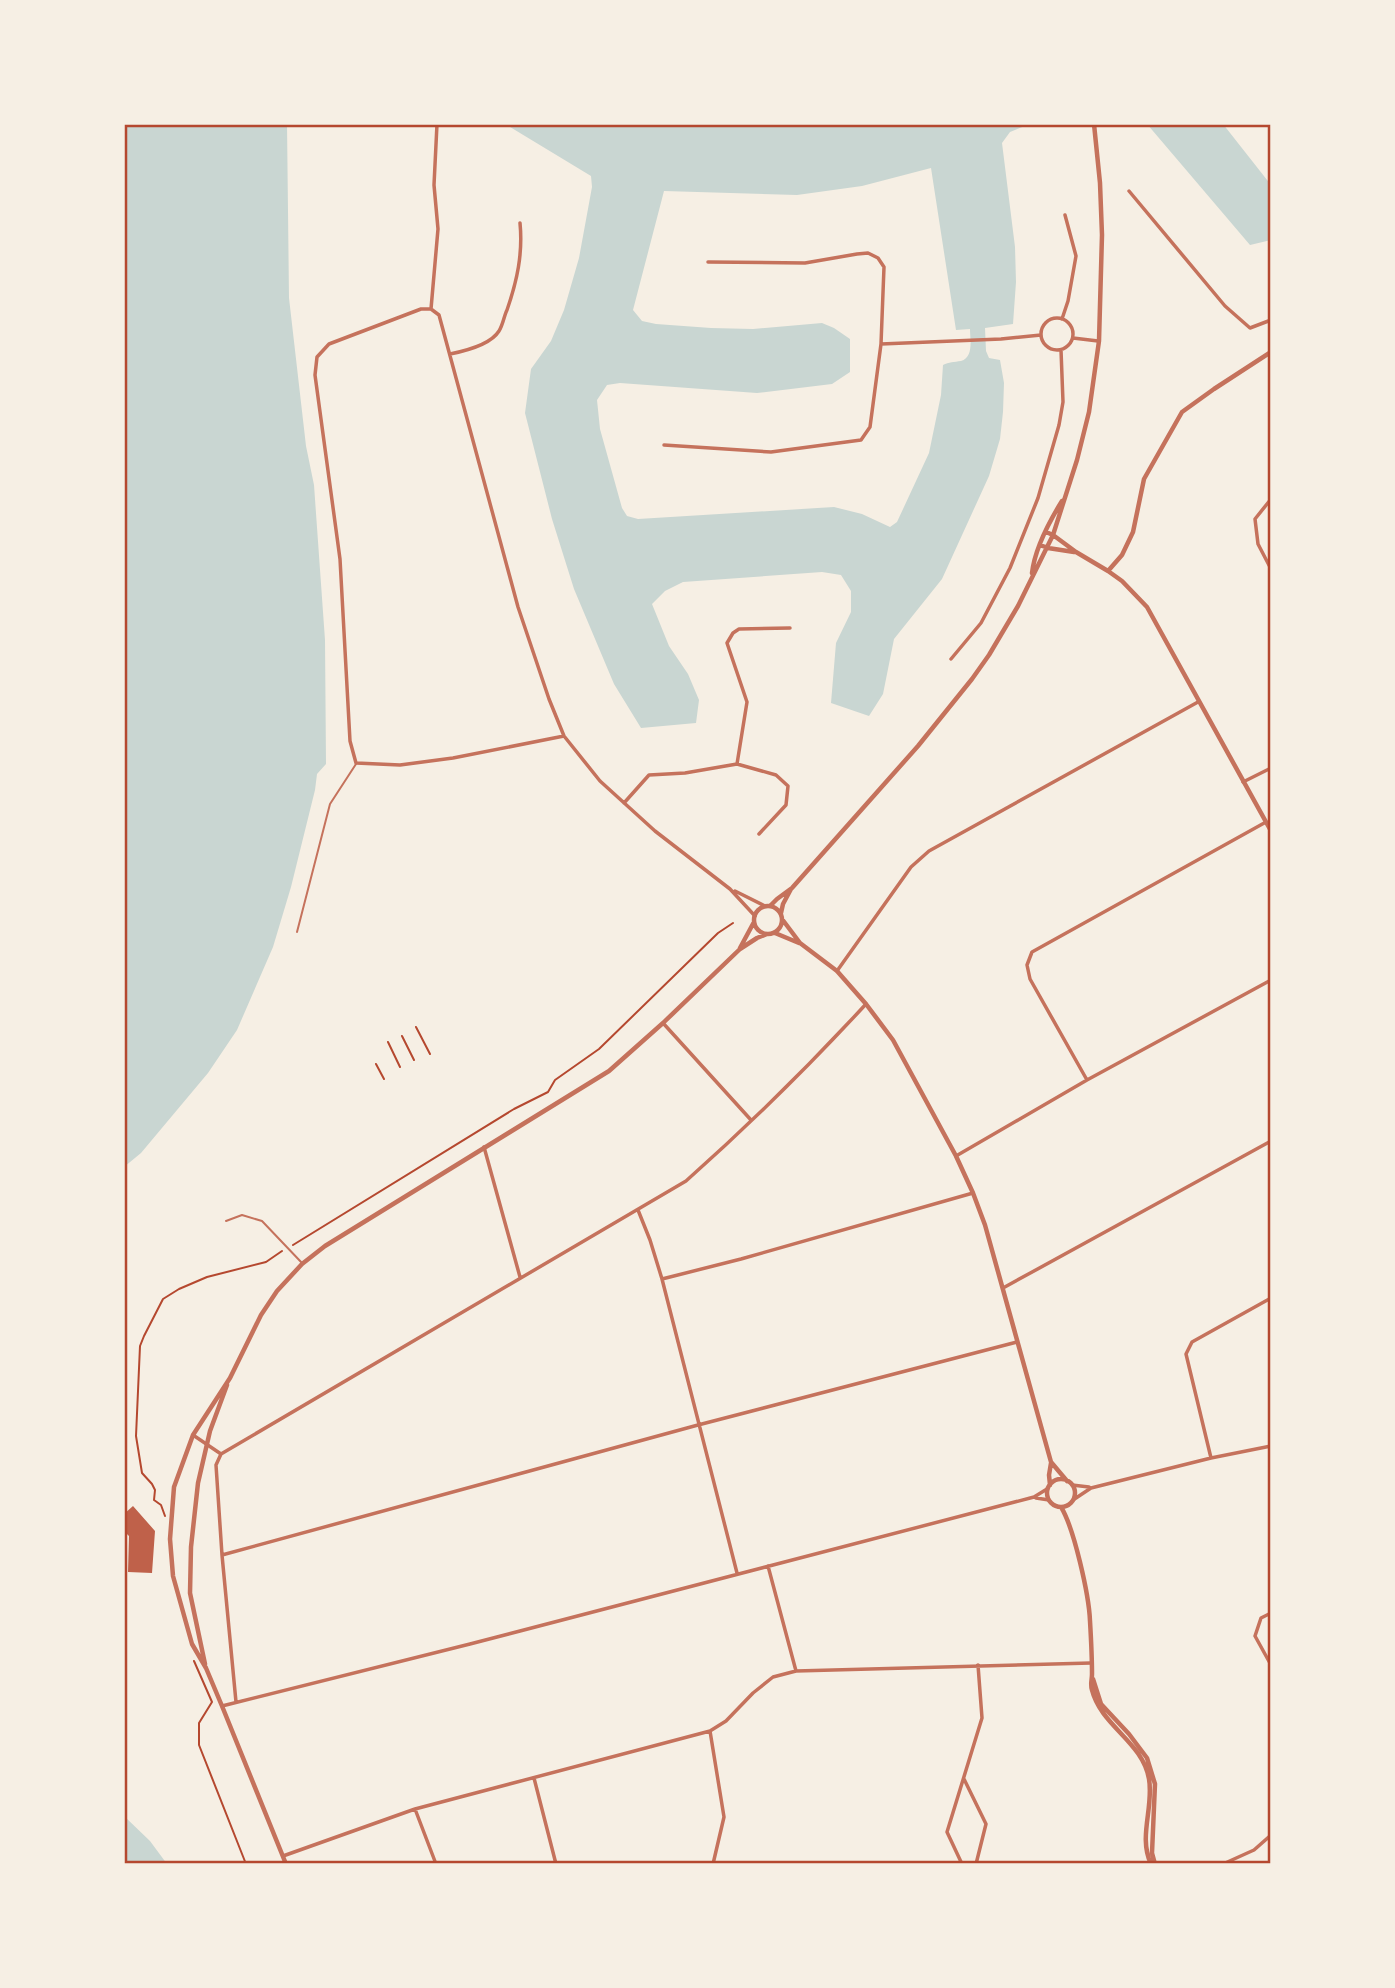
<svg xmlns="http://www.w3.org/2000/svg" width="1395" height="1988" viewBox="0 0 1395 1988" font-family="Barlow,sans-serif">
	<rect width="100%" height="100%" fill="#f6efe4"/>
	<path fill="#c9d6d2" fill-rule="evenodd" d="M124 124H287L289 298 306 446 314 485 325 640 326 764 317 774 315 790 291 887 273 947 237 1030 208 1073 141 1153 124 1167Z
		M505 124H1030L1010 132 1002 143 1015 247 1016 282 1013 324 985 328 986 351 989 358 1000 360 1004 383 1003 412 1000 439 989 476 942 579 894 639 883 694 869 716 831 703 836 643 851 612V591L841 575 822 572 683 582 665 591 652 604 669 646 688 674 699 700 696 723 641 728 614 684 574 589 552 519 525 413 531 369 551 341 564 310 579 258 592 187 591 176ZM931 168 956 330 970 329C970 339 974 357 961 361 954 362 949 362 943 365L941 395 929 453 897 522 890 527 862 514 834 507 638 519 627 516 622 508 600 429 597 400 607 385 620 383 757 393 832 384 850 372V339L834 328 822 323 753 329 711 328 656 324 642 321 633 310 664 191 797 195 862 186Z
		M1147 124H1223L1271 185V240L1250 245Z
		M124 1816 150 1841 167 1864H124Z"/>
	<path fill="#bf614a" d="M133 1506 155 1531 152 1573 128 1572 129 1536 124 1531V1514Z"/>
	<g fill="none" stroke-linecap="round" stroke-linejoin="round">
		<path stroke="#b5482f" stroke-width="2" d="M416 1027 430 1054
			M402 1036 414 1060
			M388 1042 400 1067
			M376 1064 384 1079
			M293 1245 514 1109 548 1092 555 1080 599 1049 718 933 733 923
			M165 1516 161 1505 154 1500 155 1490 152 1484 142 1473 136 1436 140 1346 144 1336 163 1299 179 1289 207 1277 266 1262 282 1251
			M194 1661 212 1702 199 1723V1745L246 1864"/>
		<path stroke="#c5725c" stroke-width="2" d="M297 932 330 804 356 764
			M226 1221 242 1215 262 1221 302 1263"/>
		<path stroke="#c5725c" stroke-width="3.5" d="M1129 191 1225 306 1250 328 1271 320
			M431 309H421L329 344 317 357 315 375 340 559 350 741 356 763 400 765 453 758 564 736
			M431 309 439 315 518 607 549 699 564 736 600 781 655 831 730 889 755 916
			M431 309 438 229 434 185 437 124
			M1041 334a16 16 0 1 1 32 0a16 16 0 1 1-32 0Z
			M1062 319 1068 301 1076 256 1065 215
			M1073 338 1098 341
			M881 344 1001 339 1041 335
			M450 354C465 351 491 344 499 331 503 325 504 316 507 310 517 281 523 254 520 223
			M664 445 771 452 861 440 870 427 881 344 884 267 878 258 868 253 857 254 805 263 708 262
			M1271 499 1255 519 1258 544 1271 569
			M951 659 981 623 1010 568 1038 498 1059 425 1063 402 1061 350
			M737 764 747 702 727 643 733 633 739 629 790 628
			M1243 782 1271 768
			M624 803 649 775 685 773 737 764 776 775 788 786 786 805 759 834
			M735 891 765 906
			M837 971 911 867 929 851 1198 702
			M663 1023 751 1120
			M1087 1080 1030 979 1027 965 1032 952 1266 822
			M484 1147 520 1277
			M956 1156 1087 1080 1271 980
			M638 1210 650 1240 662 1279 737 1573
			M662 1279 741 1259 973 1193
			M1003 1288 1271 1141
			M193 1435 221 1454 216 1465 222 1555 236 1702
			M221 1454 686 1181C749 1125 809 1066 866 1004
			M1211 1458 1186 1354 1192 1342 1271 1298
			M1072 1485 1089 1487
			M1036 1498 1049 1500
			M1073 1500 1091 1488 1211 1458 1271 1446
			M222 1555 698 1425 1017 1342
			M768 1566 796 1671
			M1271 1613 1261 1618 1255 1636 1271 1665
			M222 1706 470 1644 1034 1497 1047 1489
			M710 1731 724 1817 713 1864
			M534 1778 556 1864
			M964 1779 986 1824 976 1864
			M415 1809 436 1864
			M283 1856 415 1809 710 1731 726 1721 753 1693 773 1677 796 1671 1091 1663
			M962 1864 947 1832 982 1718 978 1665
			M1223 1864 1254 1850 1271 1835"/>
		<path stroke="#c5725c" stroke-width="4.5" d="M1046 532 1053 535 1076 552 1108 571 1122 581 1147 607 1271 831
			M1040 545 1048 548 1074 552
			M1108 571 1122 555 1133 532 1144 479 1182 412 1214 389 1271 352
			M1032 573C1035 548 1049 522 1062 501
			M770 906 777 899 792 888 918 746 972 679 989 655 1018 606 1053 535 1077 460 1089 412 1099 341 1102 235 1100 183 1094 124
			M754 920a14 14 0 1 1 28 0a14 14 0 1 1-28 0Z
			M781 913 783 904 791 889
			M782 919 800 943 837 971 866 1004 893 1040 956 1156 973 1193 985 1225 1051 1462 1067 1481
			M775 933 799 943
			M740 948 754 922
			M1047 1493a14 14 0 1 1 28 0a14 14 0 1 1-28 0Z
			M1050 1485 1049 1475 1051 1463
			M1061 1507C1074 1528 1089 1595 1090 1621 1091 1638 1092 1657 1092 1674 1092 1680 1090 1684 1092 1690 1101 1726 1143 1742 1149 1779 1154 1807 1138 1837 1151 1864
			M205 1664 190 1593 191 1547 198 1483 210 1431 227 1385
			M1093 1679 1101 1704 1129 1734 1147 1758 1155 1784 1152 1853 1155 1864
			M286 1864 222 1706 206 1668 192 1644 173 1576 170 1539 174 1487 193 1435 230 1378 261 1315 277 1291 302 1264 325 1246 609 1071 663 1023 740 949 757 938 767 934"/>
	</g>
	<rect width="1395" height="1988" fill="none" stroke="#f6efe4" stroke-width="252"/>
	<rect x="126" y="126" width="1143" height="1736" fill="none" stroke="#b5482f" stroke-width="2.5"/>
</svg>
